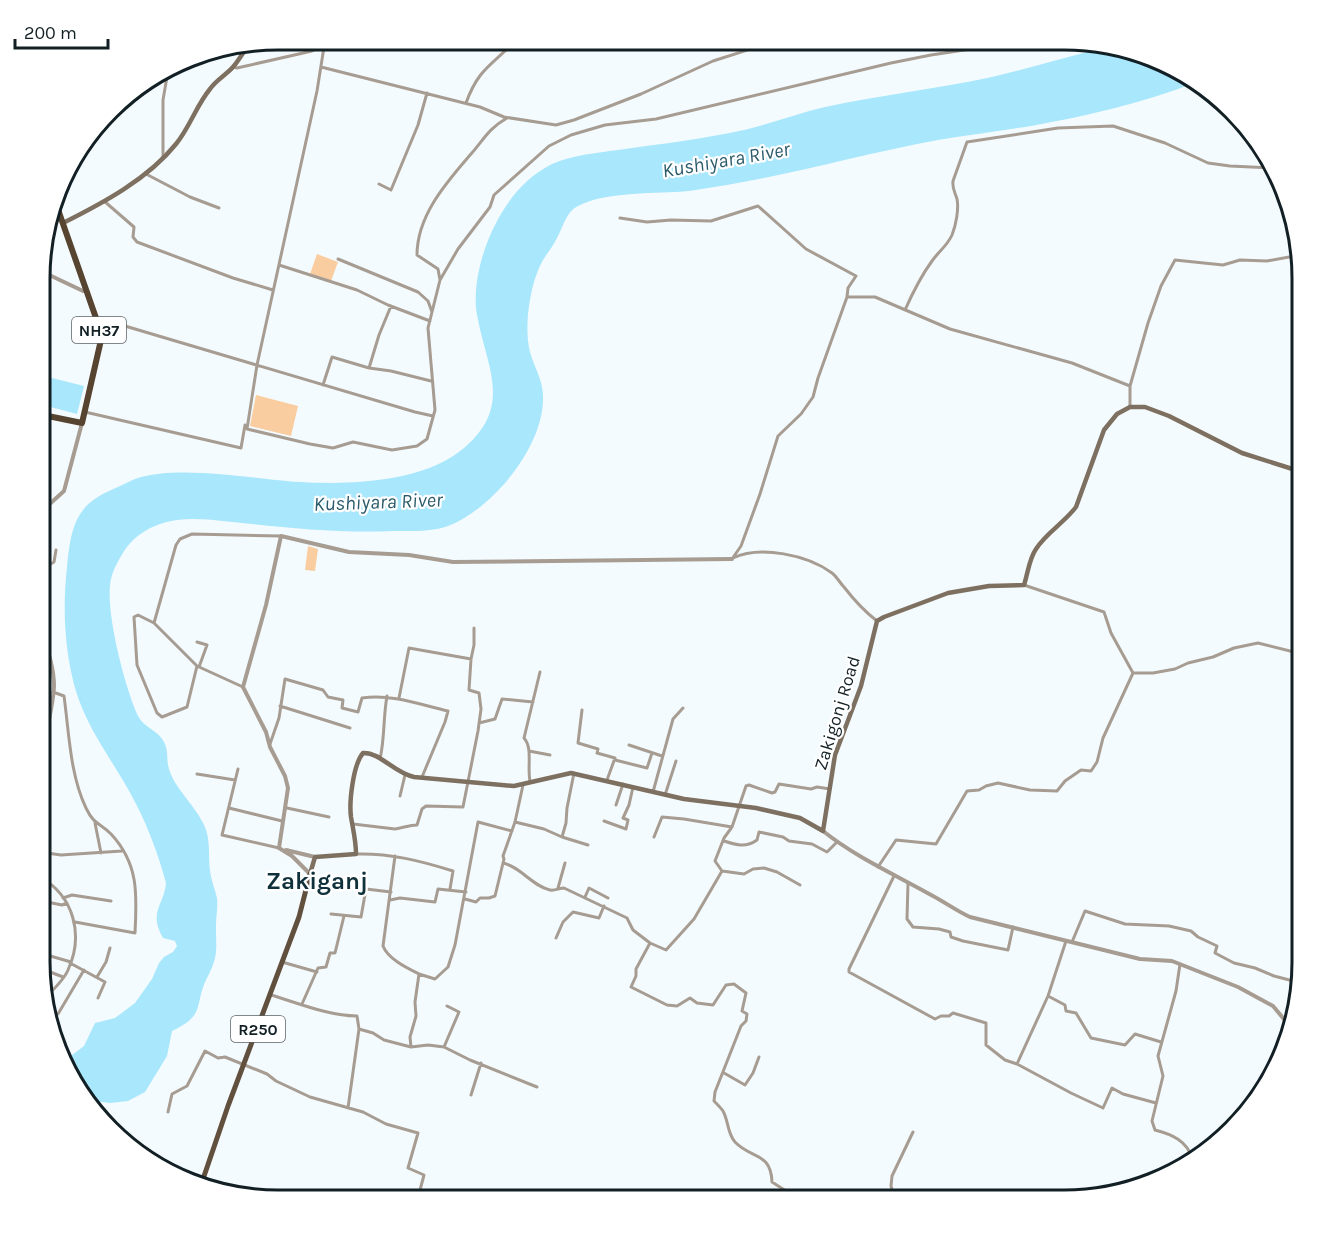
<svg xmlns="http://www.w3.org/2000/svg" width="1341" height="1239" viewBox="0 0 1341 1239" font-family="Karla,sans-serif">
	<rect width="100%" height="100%" fill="#f4fbfe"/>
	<path fill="#f9cd9f" d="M317 254 338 262 331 281 310 274Z
		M256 395 298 406 291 436 250 426Z
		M308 546 318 549 315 571 305 570Z"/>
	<path fill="#a9e7fc" d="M1107 47 1169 64 1194 83C1143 103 1086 116 1031 126 1000 131 969 135 938 140 867 153 798 173 727 185 714 187 702 189 689 191 658 194 606 191 578 206 566 212 564 225 558 236 554 245 548 252 543 260 534 276 530 296 528 314 527 327 527 340 530 352 534 367 543 380 543 396 545 445 493 509 448 526 432 532 410 531 393 531 346 533 298 529 252 524 227 522 202 517 177 520 155 523 134 534 123 553 118 561 113 570 111 579 104 608 125 688 138 716 144 728 158 730 164 742 169 751 166 760 169 769 175 789 195 805 204 825 211 839 208 855 210 871 211 880 215 889 217 898 218 908 216 916 216 926 216 952 219 955 206 980 194 1006 206 1015 172 1031L167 1056 145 1092 128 1101 110 1103 87 1100 63 1062 84 1046 95 1023 115 1018 135 1003 152 979 159 963 164 957 173 952 177 946 175 941 163 938C148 911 164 906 166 883 159 857 149 829 136 804 114 760 83 727 72 676 64 640 63 603 67 567 69 548 71 525 83 510 91 499 106 492 118 487 125 484 133 479 141 477 178 467 238 476 276 480 332 486 420 486 464 448 514 406 486 366 477 315 472 287 482 250 495 225 508 199 526 177 552 164 572 155 596 153 618 150 660 144 703 139 744 130 771 124 798 113 825 107 880 95 937 89 992 77 1031 68 1069 56 1107 47Z
		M44 376 84 386 77 414 43 405Z"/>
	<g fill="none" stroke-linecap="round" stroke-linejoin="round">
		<path stroke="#a69c92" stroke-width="3" d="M233 67 237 68 312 51 339 39
			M321 67 480 107 504 117 556 125 574 120 641 94 713 61 782 39
			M466 103C479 67 493 65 517 39
			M163 157V100L168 71
			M146 174 190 197 219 208
			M379 184 391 190 418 125 427 93
			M104 201 134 227 133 237 137 242 233 278 273 290
			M620 218 647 222 671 220 711 221 758 206 806 249 856 276 848 288 847 297
			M338 259 418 292 428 301 432 312
			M279 265 357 290 388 305 430 321
			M440 280 458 249 490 207 494 195 549 146 571 135 605 125 656 119 891 63 931 55 1011 43
			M905 310C913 292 921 276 932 261 939 251 947 246 952 235 956 225 959 209 957 199 955 192 952 189 953 181L967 142 1058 128 1113 126 1165 143 1208 163 1230 166 1273 168
			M98 318 415 412 433 416
			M257 365 247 429 310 444 333 448 353 442 392 450 417 446 427 439 435 410 428 328 440 280 438 269 417 255C417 215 447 182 471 154 485 138 488 129 507 118
			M257 365 317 91 324 47
			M369 368 391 371 431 381
			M323 385 332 357 369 368 379 335 391 306
			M1130 386 1148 323 1161 286 1175 260 1223 265 1240 260 1267 261 1300 255
			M85 412 241 448 245 425
			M733 558C760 545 808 555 832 573 837 577 840 583 844 587 854 600 864 611 877 621
			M732 559 741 546 760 494 778 436 801 414 813 397 818 378 847 297H875L950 329 1072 363 1130 386V407
			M42 569 54 562 56 550
			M1024 585 1104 612 1111 633 1133 673H1153L1175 669 1188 663 1213 657 1234 648 1258 643 1302 654
			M154 623 138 615 134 617 137 665 157 713 162 717 187 707 197 666
			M197 642 207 645 199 667
			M243 687 197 666 154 623 176 545 180 539 192 534 281 536
			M53 692 64 696C69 732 70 775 86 808 94 825 100 823 111 834 139 864 137 895 135 933L75 922
			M399 698 409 648 471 659 474 645V628
			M280 706 350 728
			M582 710 578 743 598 749 597 753 615 758 607 780
			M479 723 495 719 502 699 533 702
			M270 744 279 718 285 679 323 690 328 697 343 700 342 708 358 712 362 698C393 694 418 704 448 711L445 722 422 777
			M629 745 662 756
			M529 751 550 755
			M380 759C385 737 383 718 387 696
			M615 760 647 768 652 753
			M238 769 222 835 279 848
			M197 774 235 780
			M530 781C527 767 533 748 524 738L540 672
			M653 792 673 719 683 708
			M665 795 676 761
			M400 796 405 775
			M616 805 623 784
			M229 808 282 821
			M287 808 329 817
			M604 821 626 829 628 820 623 818 629 805 633 787
			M515 822 544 829 562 837 588 845
			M95 823 101 853
			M353 824 395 829C403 828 409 825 417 825L422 809 426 806 463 807 478 731 481 709 479 693 469 690 471 659
			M562 837 566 823 567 808 574 773
			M654 837 662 817 684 819 732 827
			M724 841C736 845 746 848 757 840L759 832 783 837 789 841 812 844 827 852 837 842
			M40 852 61 855 122 851
			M356 854C390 853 421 861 453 871L450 889
			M395 856 383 946C388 959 407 968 419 974
			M503 863C521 867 532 886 550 890 555 891 559 888 564 888L627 918 633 930 650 943 636 969V976L631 987 667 1005 677 1006 690 998 697 1003 713 1005 726 985 734 984 746 993 742 1011 747 1014 746 1021 741 1026 715 1092 714 1101C717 1104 721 1108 723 1111 729 1122 727 1133 735 1142 751 1159 771 1152 772 1182L800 1200
			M878 867 896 840 936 844 967 791 979 790 986 786 998 783 1030 790 1057 791 1065 781 1081 770 1091 771 1097 762 1103 738 1133 673
			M894 876 849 969V972L935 1019 941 1016H949L953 1013 986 1023V1045L1005 1060 1017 1064
			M40 877C74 896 84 935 68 970 64 980 53 990 45 998
			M908 883 907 919 913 927 939 929 950 932 951 937 963 941 1008 950 1013 927
			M800 885 777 872 764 868 753 869 744 874 722 871 715 861 724 838 732 827 746 786 749 785 772 793 775 792 779 784 811 789 817 787 830 789
			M558 888 565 863
			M585 897 589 888 608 898
			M63 898 72 895 111 901
			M465 899 476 902 480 898H489L495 896 504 859 503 856 515 822 523 785
			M390 900 400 898 435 902 438 889 466 892
			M47 902 62 905 67 903
			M331 914 361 917 366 889 391 892
			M556 938 563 922 573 912 599 918 604 906
			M1066 941 1048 996 1017 1064 1071 1093 1103 1108 1112 1088 1123 1094 1156 1103
			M1072 942 1085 911 1125 924 1169 926 1191 931 1198 937 1217 946 1215 953 1234 963 1255 968 1274 976 1297 982
			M650 943 666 950 694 919 722 871
			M40 953 71 962
			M282 962 317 972
			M70 963 105 982 98 998
			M1180 964 1176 991 1158 1056 1163 1076 1152 1121 1155 1130C1171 1134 1188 1141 1192 1159
			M40 968 63 977
			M97 977 106 962 110 948
			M271 995C298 1003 329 1016 357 1016L359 1029 348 1108
			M1048 996 1065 1005 1066 1011 1076 1013 1091 1038 1125 1045 1135 1034 1161 1042
			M302 1004 318 968 326 967 330 953H335L344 916
			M58 1014 84 970
			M359 1029 373 1033 384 1040 411 1047 428 1045 444 1047 470 1060 537 1087
			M411 1047 410 1037 416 1016 415 1002 419 974 435 979 448 967 455 945 478 822 512 831
			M444 1047 459 1012 447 1006
			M724 1073 745 1085 753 1073 759 1057
			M471 1095 481 1063
			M168 1112 172 1094 187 1086 205 1051 218 1058 225 1057 267 1074 276 1081 310 1097 363 1112 386 1124 418 1133 408 1168 424 1175 420 1190 431 1196 430 1200
			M895 1200 891 1186 892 1176 913 1132"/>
		<path stroke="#a69c92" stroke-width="4" d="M43 272 83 291 85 290
			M42 511 64 491 82 423
			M41 756C45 733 53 710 54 686 54 667 47 648 41 630
			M823 831C857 858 896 875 933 896 946 903 957 911 970 917L1140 959 1172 961 1238 987 1273 1006 1288 1024
			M279 848 288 788 285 776 270 747 266 732 243 687 266 605 281 536 349 552 409 555 453 562 732 559
			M279 848 292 856 310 874
			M286 850 315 857"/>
		<path stroke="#7e7061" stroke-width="4.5" d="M63 223C103 203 148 179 176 144 190 127 196 106 210 89 216 80 226 75 233 67 239 60 244 51 249 44
			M310 874 315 857 356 854C356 841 353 829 351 817 349 802 353 765 363 753 380 752 394 773 414 777L514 786 571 773 684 799 756 808 800 818 823 831 835 755 861 686 877 621 884 617 948 593 989 586 1024 585C1028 573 1029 559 1036 549 1046 533 1064 523 1076 507L1104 430 1117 414 1130 407H1145L1169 416 1242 453 1302 472"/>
		<path stroke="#62503f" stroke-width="5" d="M202 1182 228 1106 299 917 310 874"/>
		<path stroke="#564330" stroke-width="6" d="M43 415 82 423 101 340 96 318 55 201"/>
	</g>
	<g text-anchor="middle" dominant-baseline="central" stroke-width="4.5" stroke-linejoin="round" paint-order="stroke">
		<g fill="#fff" stroke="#596366" stroke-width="1.5">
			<rect x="72" y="317" width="54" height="26" rx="4.5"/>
			<rect x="231" y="1016" width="54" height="26" rx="4.5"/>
		</g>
		<g font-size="16" font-weight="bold" fill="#122025">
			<text x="99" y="330">NH37</text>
			<text x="258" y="1029">R250</text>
		</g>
		<g font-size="18" fill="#122025" stroke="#fff">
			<text transform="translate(837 713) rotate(-73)">Zakigonj Road</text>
		</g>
		<g font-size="20" font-style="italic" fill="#2c5c6c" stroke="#fff">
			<text transform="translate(726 160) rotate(-10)">Kushiyara River</text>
			<text transform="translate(378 502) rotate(-2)">Kushiyara River</text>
		</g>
		<g font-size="24" font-weight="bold" fill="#10313b" stroke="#fff">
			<text x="317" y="881">Zakiganj</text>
		</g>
	</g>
	<path d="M0 0H1341V1239H0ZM278 50H1064A228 228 0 0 1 1292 278V962A228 228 0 0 1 1064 1190H278A228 228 0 0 1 50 962V278A228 228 0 0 1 278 50Z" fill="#fff" fill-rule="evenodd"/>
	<path fill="none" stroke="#122025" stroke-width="3" d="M278 50H1064A228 228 0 0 1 1292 278V962A228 228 0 0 1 1064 1190H278A228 228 0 0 1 50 962V278A228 228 0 0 1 278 50Z"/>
	<path d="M15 39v9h93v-9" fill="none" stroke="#122025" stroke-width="3"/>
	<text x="24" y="39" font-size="18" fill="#122025" stroke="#ffffff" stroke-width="4.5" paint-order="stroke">200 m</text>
</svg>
